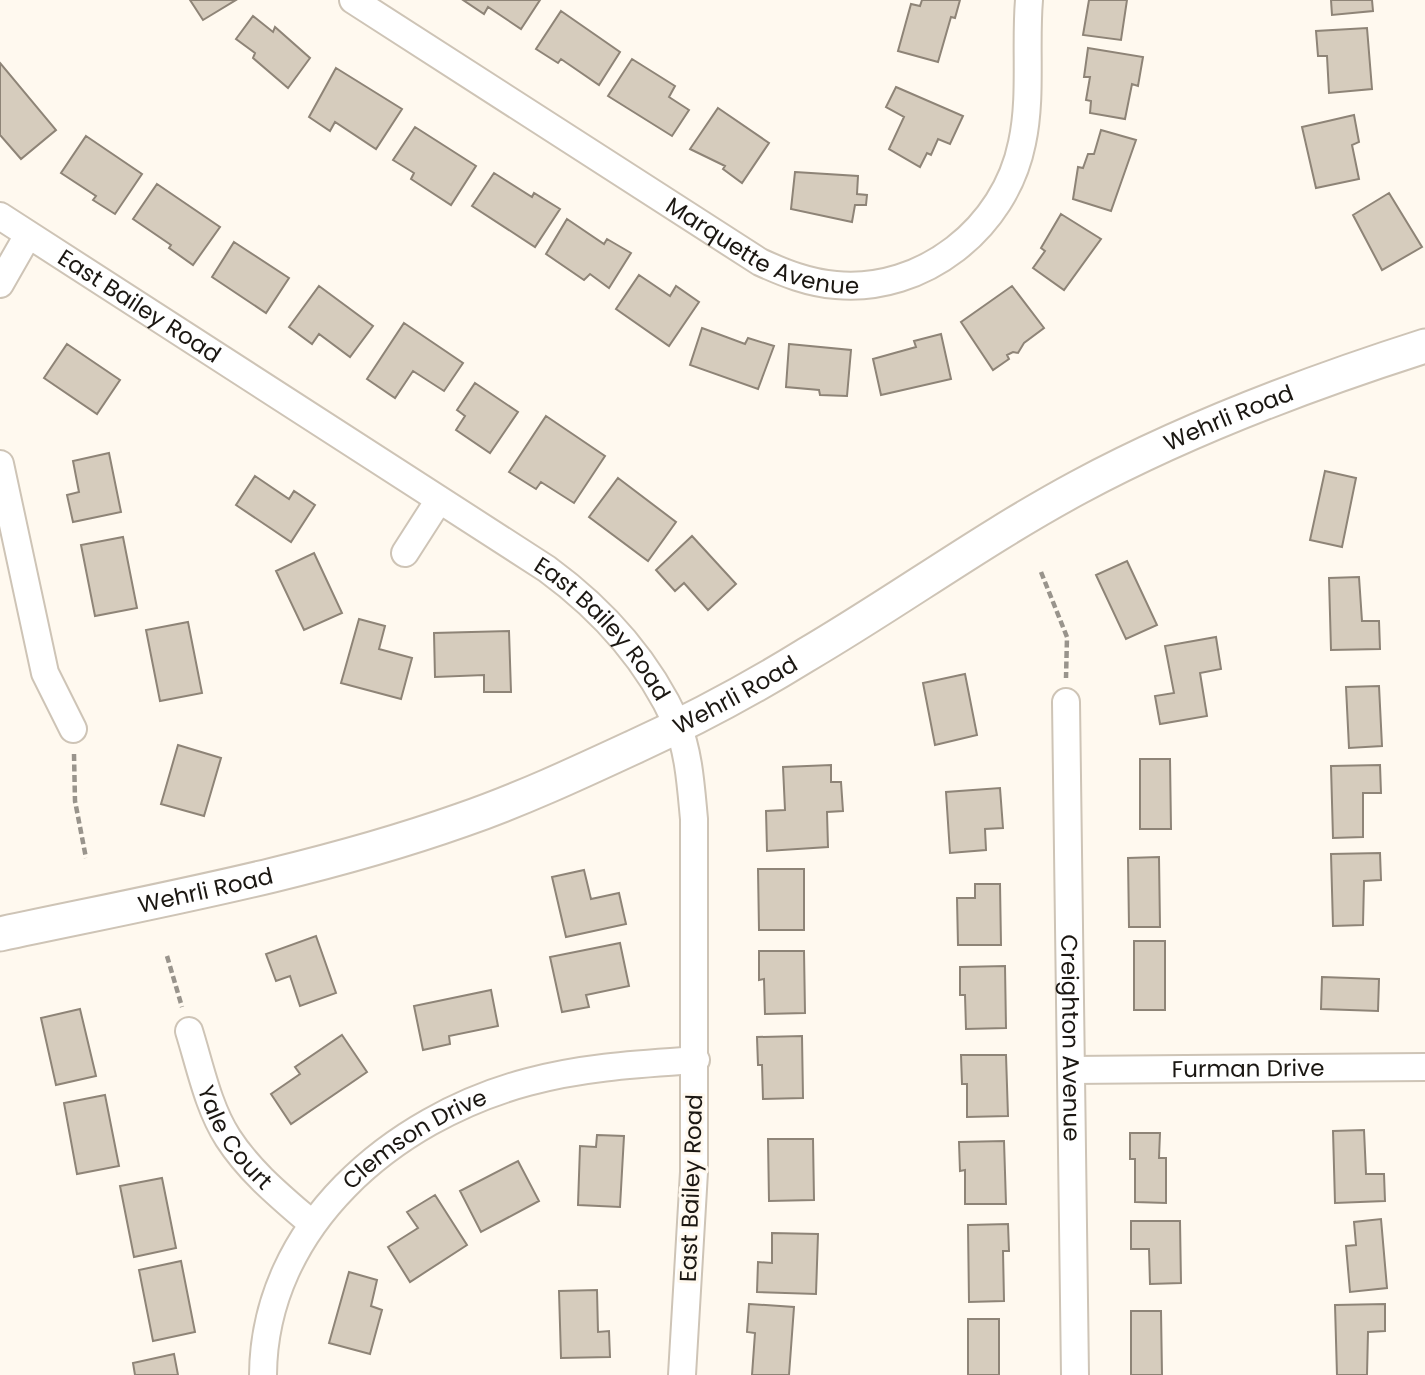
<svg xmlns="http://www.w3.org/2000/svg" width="1425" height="1375" viewBox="0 0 1425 1375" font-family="Poppins,sans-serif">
	<rect width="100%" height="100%" fill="#fff9ef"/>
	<path fill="#d6ccbd" stroke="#8e8477" stroke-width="2" d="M190 0H236L203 20Z
		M463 0H540L521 29 488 7 484 14Z
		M922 0H960L955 18 951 17 938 62 898 51 911 4 920 6Z
		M1089 0H1127L1121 40 1083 35Z
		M1331 0H1372L1373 11 1332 15Z
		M561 11 620 52 599 85 561 59 558 63 536 49Z
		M253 16 273 32 275 27 310 58 288 88 253 58 255 53 236 39Z
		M1367 28 1372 89 1329 93 1327 56H1318L1316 31Z
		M1088 48 1143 57 1138 86 1132 84 1125 119 1090 113 1091 101 1086 100 1090 77H1084Z
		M632 59 675 86 669 97 689 110 672 136 608 96Z
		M0 63 56 130 21 159 0 135Z
		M336 68 402 109 376 149 335 122 330 131 309 117Z
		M896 87 963 116 950 144 938 139 931 155 927 153 920 167 889 149 904 117 886 107Z
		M718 108 769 143 742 183 723 169 725 166 690 149Z
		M1354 115 1359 142 1352 145 1359 179 1316 188 1302 127Z
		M415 127 476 166 451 205 411 179 414 173 393 160Z
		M1101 130 1136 140 1111 211 1073 199 1078 167 1083 168 1088 154H1094Z
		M86 136 142 174 115 214 93 200 96 196 61 173Z
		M795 172 858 176 857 194 867 195 866 205H855L852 222 791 209Z
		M494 173 532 197 534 193 560 209 535 247 472 206Z
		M157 184 220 227 193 265 169 248 171 245 133 219Z
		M1389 193 1422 247 1382 270 1353 215Z
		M1061 214 1101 239 1064 290 1033 268 1045 251 1041 248Z
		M567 219 604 244 607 239 631 253 609 288 590 274 584 280 546 254Z
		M234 242 289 278 266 313 212 277Z
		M639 275 670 296 676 286 699 302 669 346 616 309Z
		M319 286 373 326 350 357 319 334 312 344 289 327Z
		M1012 286 1044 328 1024 343 1018 353 1013 352 1007 355 1009 359 993 370 961 322Z
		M404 323 463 363 444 391 413 371 395 398 367 379Z
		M702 328 745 344 748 338 774 346 758 389 690 365Z
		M941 334 951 379 881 395 873 359 916 347 914 341Z
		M67 344 120 380 97 414 44 378Z
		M789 344 851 350 847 396 820 395 819 390 786 387Z
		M475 383 518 412 490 453 456 430 465 416 457 410Z
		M546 416 605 456 574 503 541 482 536 489 509 472Z
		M109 453 121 512 73 522 67 495 79 492 73 461Z
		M1325 471 1356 478 1342 547 1310 540Z
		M255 476 289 499 294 491 315 505 291 542 236 505Z
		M618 478 676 522 648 561 589 517Z
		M692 536 736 584 708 610 684 583 675 591 656 570Z
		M123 537 137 608 95 616 81 545Z
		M314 553 342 613 304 630 276 571Z
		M1127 561 1157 625 1126 639 1096 575Z
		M1359 577 1362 621H1379L1380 649 1331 650 1329 578Z
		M359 619 385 626 379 649 412 658 401 699 341 683Z
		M188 622 202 693 160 701 146 630Z
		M509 631 511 692H484V675L435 677 434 633Z
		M1216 637 1221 669 1200 673 1207 716 1160 724 1155 696 1174 693 1165 646Z
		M965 674 977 735 935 745 923 683Z
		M1379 686 1382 746 1349 748 1346 687Z
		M178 745 221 758 204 816 161 804Z
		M1140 759H1170L1171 829H1140Z
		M831 765V782H841L843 811 827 812 828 847 767 851 766 811 785 810 783 767Z
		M1380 765 1381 793H1363V837L1333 838 1331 766Z
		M1000 788 1003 828 985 829 986 850 950 853 946 792Z
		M1380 853 1381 880 1364 881 1363 925 1333 926 1331 854Z
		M1159 857 1160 927H1129L1128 858Z
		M758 869H804V930H759Z
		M584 870 591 899 619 893 626 924 566 937 552 877Z
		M975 884H1000L1001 945H958L957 898H975Z
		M316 936 336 993 300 1006 290 976 276 981 266 954Z
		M1134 941H1165V1010H1134Z
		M620 943 629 986 586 995 589 1007 562 1012 550 957Z
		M759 951H804L805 1013 765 1014 764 979 759 980Z
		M1005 966 1006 1028 966 1029 965 995H960V967Z
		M1322 977 1379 979 1378 1011 1321 1009Z
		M491 990 498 1026 449 1036 450 1044 423 1050 414 1006Z
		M80 1009 96 1076 56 1085 41 1018Z
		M342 1035 367 1072 291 1124 271 1094 300 1074 295 1067Z
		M802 1036 803 1098 763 1099 762 1065H758L757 1037Z
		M961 1055H1006L1008 1116 967 1117V1084H962Z
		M105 1095 119 1166 77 1174 64 1103Z
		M1364 1130 1366 1174H1384L1385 1201 1335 1203 1333 1131Z
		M1130 1133H1160L1159 1158H1166V1203L1135 1202V1159H1130Z
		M597 1135 624 1136 620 1207 578 1205 580 1146 596 1147Z
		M768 1139H813L814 1200 769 1201Z
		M1004 1141 1006 1204H965V1170L960 1171 959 1142Z
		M518 1161 539 1201 481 1232 460 1191Z
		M162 1178 176 1248 134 1257 120 1186Z
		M435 1195 467 1245 410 1282 388 1247 418 1228 407 1212Z
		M1381 1219 1387 1288 1350 1292 1346 1246 1356 1245 1354 1222Z
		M1131 1221H1180L1181 1283 1150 1284 1149 1249H1131Z
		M1008 1224 1009 1251H1003L1004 1301 969 1302 968 1225Z
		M772 1233 818 1234 816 1294 757 1292 758 1262 772 1263Z
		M181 1261 195 1332 153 1341 139 1270Z
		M349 1272 377 1280 371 1306 382 1310 370 1354 329 1343Z
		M597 1290 598 1332 609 1331 610 1357 561 1358 559 1291Z
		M749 1304 794 1307 789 1375H752L755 1333 747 1332Z
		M1385 1304V1331L1368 1332 1367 1375H1337L1335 1305Z
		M1131 1311H1161L1162 1375H1131Z
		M968 1319H999V1375H968Z
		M174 1354 178 1375H135L133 1363Z"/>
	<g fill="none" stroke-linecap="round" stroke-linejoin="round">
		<defs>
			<g id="minor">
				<path id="s1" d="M353 0 760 262C784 273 809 283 836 285 923 293 1005 228 1022 143 1032 97 1025 47 1029 0"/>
				<path id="s2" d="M0 216 547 569C603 610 648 660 677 724 689 752 691 788 694 819V1172L682 1375"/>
				<path d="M0 284 28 235"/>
				<path d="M0 464 45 673 73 729"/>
				<path d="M405 553 439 500"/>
				<path id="s3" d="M1066 702 1075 1375"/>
				<path id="s4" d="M189 1031C200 1066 208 1107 228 1138 250 1172 281 1197 311 1223"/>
				<path id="s5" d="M1071 1070 1425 1067"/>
				<path id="s6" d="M263 1375C264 1226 393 1118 528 1082 583 1067 639 1064 696 1060"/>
			</g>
			<g id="tertiary">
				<path id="s7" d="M0 934C155 901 312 873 462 820 520 800 578 773 634 747 693 720 751 689 806 655 898 601 984 538 1079 487 1189 428 1306 384 1425 346"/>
			</g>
		</defs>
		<use href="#minor" stroke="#cec4b6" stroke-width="30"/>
		<use href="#tertiary" stroke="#cec4b6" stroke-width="37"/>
		<path stroke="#99948c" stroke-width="4.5" stroke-dasharray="7 3.5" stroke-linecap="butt" d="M1041 572 1067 637 1066 678
			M74 754 75 801 86 858
			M167 956 182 1007"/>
		<use href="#minor" stroke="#fff" stroke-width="26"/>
		<use href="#tertiary" stroke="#fff" stroke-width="33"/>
	</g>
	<g text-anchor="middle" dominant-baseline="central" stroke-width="6" stroke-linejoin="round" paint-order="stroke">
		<g font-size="23" fill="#1b1712" stroke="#fff9ef">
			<text stroke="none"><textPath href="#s1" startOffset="481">Marquette Avenue</textPath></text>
			<text stroke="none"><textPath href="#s2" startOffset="166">East Bailey Road</textPath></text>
			<text stroke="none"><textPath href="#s7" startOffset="1344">Wehrli Road</textPath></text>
			<text stroke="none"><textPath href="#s2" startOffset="733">East Bailey Road</textPath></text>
			<text stroke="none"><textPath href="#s7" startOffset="777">Wehrli Road</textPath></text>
			<text stroke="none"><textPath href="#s7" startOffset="210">Wehrli Road</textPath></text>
			<text stroke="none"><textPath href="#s3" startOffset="336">Creighton Avenue</textPath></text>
			<text stroke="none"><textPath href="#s5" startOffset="177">Furman Drive</textPath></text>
			<text stroke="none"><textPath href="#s4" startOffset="117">Yale Court</textPath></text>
			<text stroke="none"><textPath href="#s6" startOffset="296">Clemson Drive</textPath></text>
			<text transform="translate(691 1188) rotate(-88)">East Bailey Road</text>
		</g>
	</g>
</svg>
